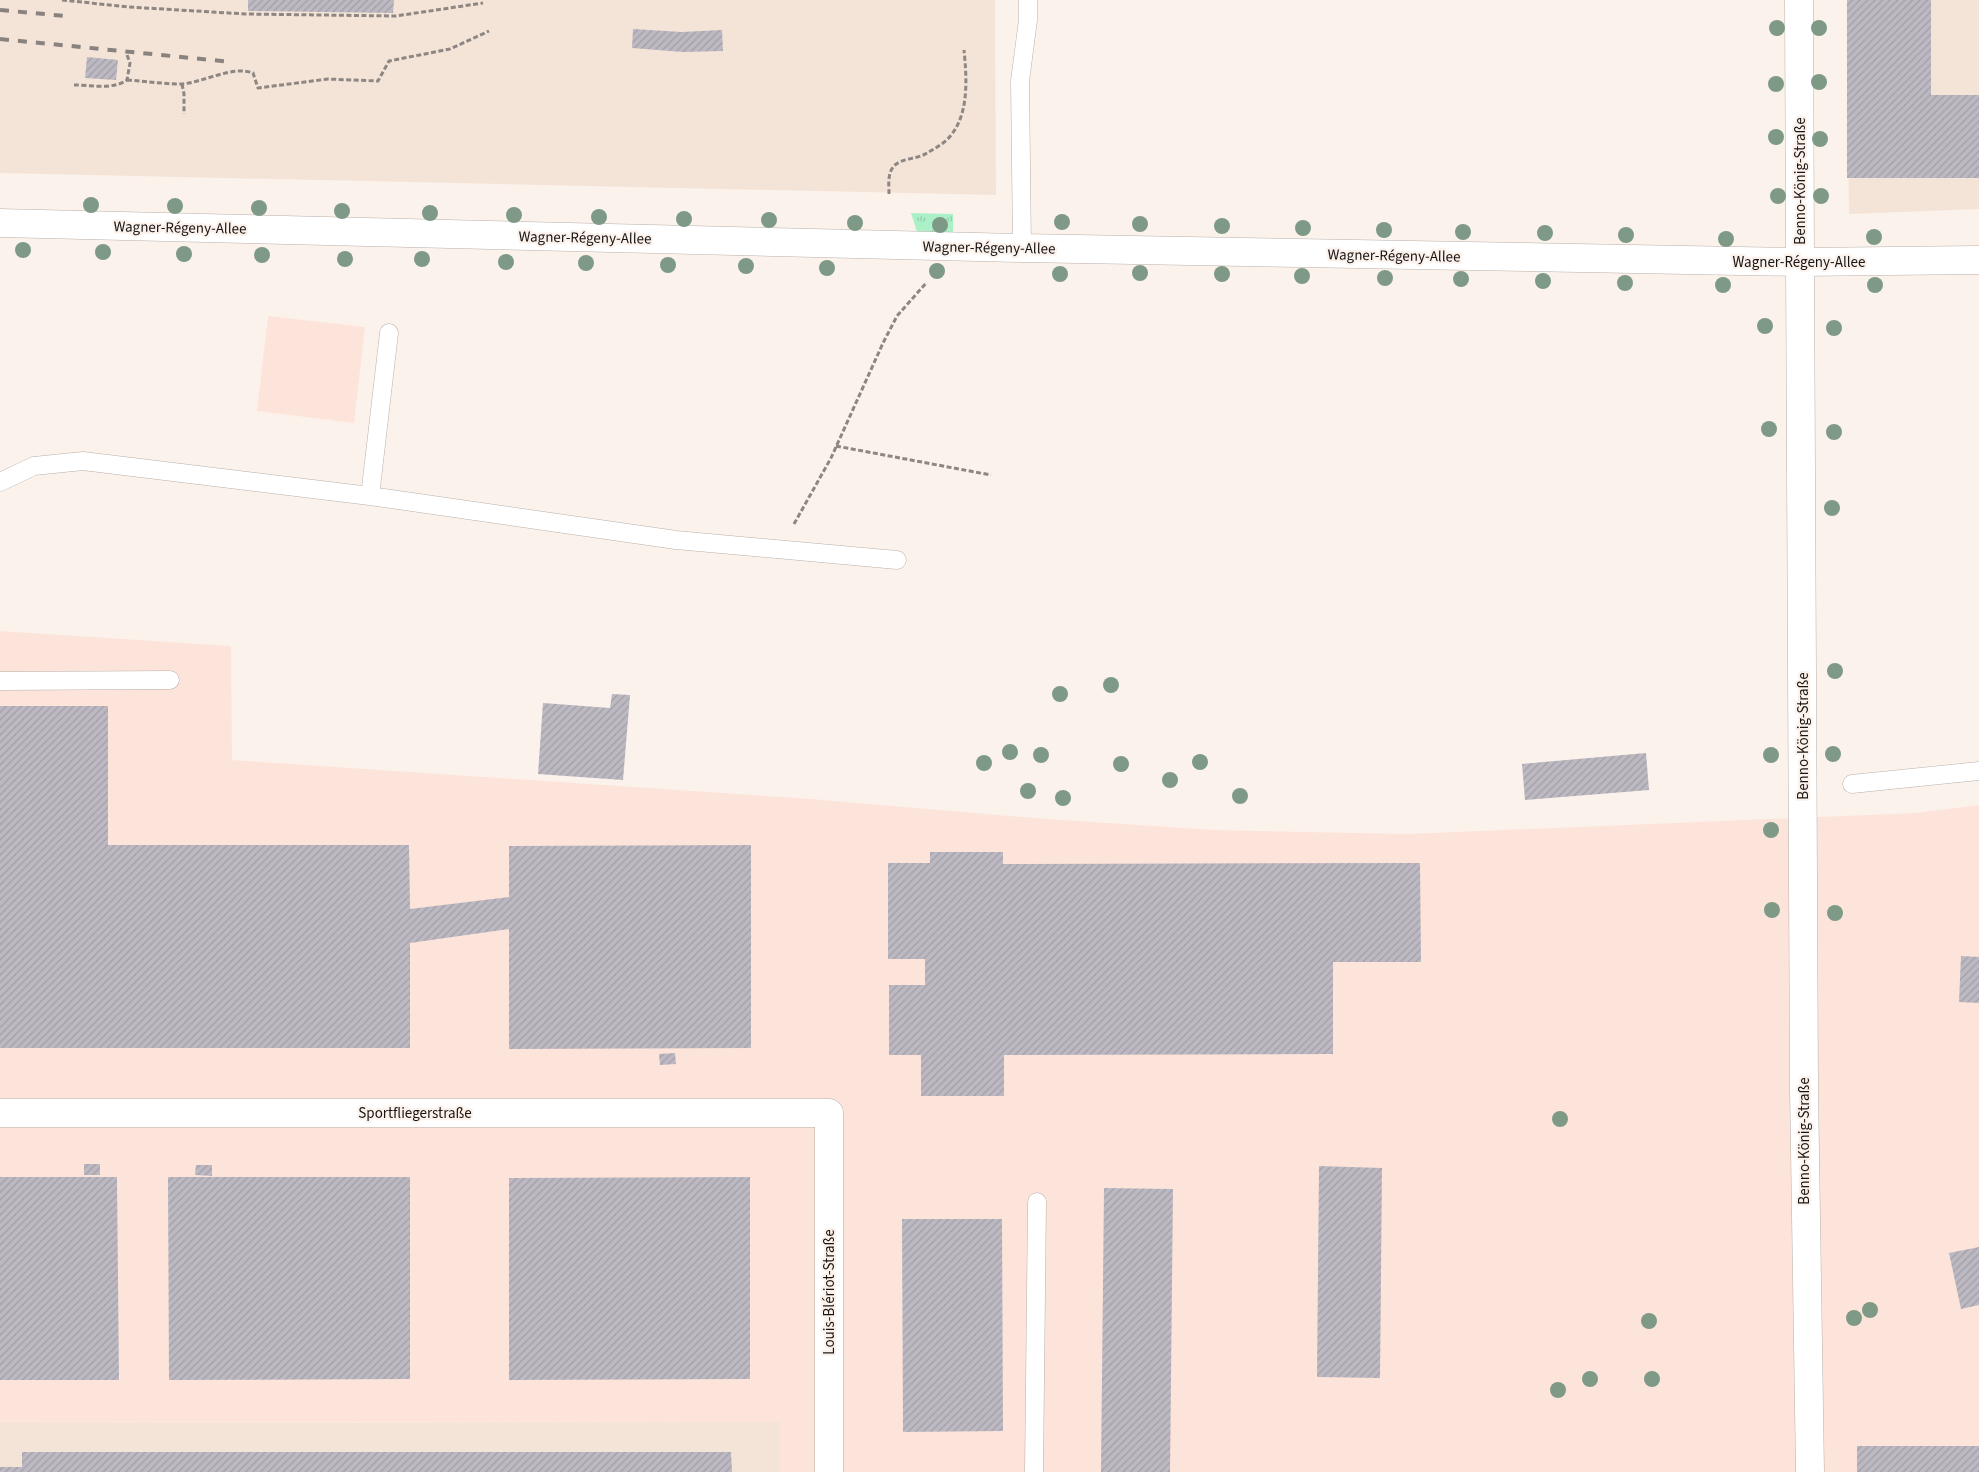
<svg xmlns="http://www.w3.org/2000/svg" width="1979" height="1472" viewBox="0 0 1979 1472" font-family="'Source Sans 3',sans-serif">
	<defs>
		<pattern id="grass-tufts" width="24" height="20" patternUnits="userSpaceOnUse" patternTransform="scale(1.25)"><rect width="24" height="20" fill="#abf0c7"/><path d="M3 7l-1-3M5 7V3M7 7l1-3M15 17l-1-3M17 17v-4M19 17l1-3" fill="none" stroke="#92cdaa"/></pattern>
		<pattern id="building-hatch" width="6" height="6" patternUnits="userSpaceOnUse" patternTransform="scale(1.25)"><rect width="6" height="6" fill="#bdb9c2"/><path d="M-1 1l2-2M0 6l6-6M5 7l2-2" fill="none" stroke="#a29ea6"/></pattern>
	</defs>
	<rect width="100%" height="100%" fill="#fcf2ec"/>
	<path fill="#f4e4d8" d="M0 0H995L996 195 0 173Z
		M1847 0H1979V209L1849 214Z
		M780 1422V1472H0V1423Z"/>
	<path fill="#fde4db" d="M268 316 365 327 354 423 257 411Z
		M0 631 231 646 232 760 811 799 1034 818 1214 830 1407 834 1915 813 1979 805V1472H780V1422L0 1423Z"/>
	<path fill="url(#grass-tufts)" d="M911 213 953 214V236L918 235Z"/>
	<path fill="url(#building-hatch)" d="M248 0H394L393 13 248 11Z
		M1847 0H1931V95H1979V178H1847Z
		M633 29 682 32 722 30 723 51 683 52 632 48Z
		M87 57 118 60 116 80 85 78Z
		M612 694 630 695 623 780 538 774 543 703 610 708Z
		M0 706H108V845H409L410 909 509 897V846L751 845V1048L509 1049V929L410 943V1048H0Z
		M1646 753 1649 790 1525 800 1522 764Z
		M930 852H1003V864L1420 863 1421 962H1333V1054L1004 1055V1096H921V1055H889V985H925V959H888V863H930Z
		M1961 956 1979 957V1003L1959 1002Z
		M675 1053 676 1064 660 1065 659 1054Z
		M84 1164H100V1175H84Z
		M196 1165H212V1176L195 1175Z
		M1319 1166 1382 1168 1380 1378 1317 1377Z
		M0 1177H117L119 1380H0Z
		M168 1177H410V1379L169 1380Z
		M750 1177V1379L509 1380V1178Z
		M1104 1188 1173 1189 1170 1472H1101Z
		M902 1219H1002L1003 1431 903 1432Z
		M1979 1247V1305L1961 1309 1949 1253Z
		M1857 1446H1979V1472H1857Z
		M22 1452H731L732 1472H0V1467H22Z"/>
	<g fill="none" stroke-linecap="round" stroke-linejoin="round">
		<defs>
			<path id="lane" d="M1022 248 1020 81 1028 20V0
				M0 482 34 466 83 461 370 496 676 540 897 560
				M370 496 389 333
				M0 681 170 680
				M1852 784 1979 771
				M1034 1472 1037 1202"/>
			<path id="street" d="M0 223 1022 248 1800 262 1799 0
				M0 1113H829V1472"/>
			<path id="secondary" d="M1810 1472 1804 1087 1800 262 1979 260"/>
		</defs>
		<use href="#lane" stroke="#b9b0aa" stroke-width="19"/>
		<use href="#street" stroke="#b9b0aa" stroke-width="29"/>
		<use href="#secondary" stroke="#b9b0aa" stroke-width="29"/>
		<path stroke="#8d8682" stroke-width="3" stroke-dasharray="5 2.5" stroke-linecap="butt" d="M62 0 129 7 246 14 396 16 483 3
			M127 80C145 81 163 84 181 84 202 83 233 65 253 73L258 88 328 79 378 81 389 61 450 49 489 31
			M182 84 184 94V114
			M74 85C90 85 113 90 127 80L130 63 126 52
			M889 194C889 185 887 172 895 165 903 158 918 159 927 153 932 150 938 147 943 143 970 122 967 80 964 50
			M836 446 991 475
			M794 524 831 458 883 343 897 316 927 282"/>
		<use href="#lane" stroke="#fff" stroke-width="18"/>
		<use href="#street" stroke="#fff" stroke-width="28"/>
		<use href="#secondary" stroke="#fff" stroke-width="28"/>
		<path stroke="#89827e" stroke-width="4" stroke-dasharray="9 9" stroke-linecap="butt" d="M0 10 66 16
			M0 39 232 62"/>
	</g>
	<g fill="#7e9a87">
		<circle cx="1777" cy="28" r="8"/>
		<circle cx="1819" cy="28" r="8"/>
		<circle cx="1819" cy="82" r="8"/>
		<circle cx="1776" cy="84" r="8"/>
		<circle cx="1776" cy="137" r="8"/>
		<circle cx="1820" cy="139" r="8"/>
		<circle cx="1778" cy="196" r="8"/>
		<circle cx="1821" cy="196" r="8"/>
		<circle cx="91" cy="205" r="8"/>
		<circle cx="175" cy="206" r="8"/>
		<circle cx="259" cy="208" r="8"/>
		<circle cx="342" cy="211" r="8"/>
		<circle cx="430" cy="213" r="8"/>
		<circle cx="514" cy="215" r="8"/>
		<circle cx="599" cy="217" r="8"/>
		<circle cx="684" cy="219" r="8"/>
		<circle cx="769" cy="220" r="8"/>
		<circle cx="1062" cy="222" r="8"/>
		<circle cx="855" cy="223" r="8"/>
		<circle cx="1140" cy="224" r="8"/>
		<circle cx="940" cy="225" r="8"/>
		<circle cx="1222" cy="226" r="8"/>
		<circle cx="1303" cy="228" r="8"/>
		<circle cx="1384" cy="230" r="8"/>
		<circle cx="1463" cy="232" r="8"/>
		<circle cx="1545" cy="233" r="8"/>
		<circle cx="1626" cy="235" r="8"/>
		<circle cx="1874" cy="237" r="8"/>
		<circle cx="1726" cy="239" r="8"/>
		<circle cx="23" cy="250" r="8"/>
		<circle cx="103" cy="252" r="8"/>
		<circle cx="184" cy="254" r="8"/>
		<circle cx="262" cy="255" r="8"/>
		<circle cx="345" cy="259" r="8"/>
		<circle cx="422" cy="259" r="8"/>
		<circle cx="506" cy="262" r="8"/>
		<circle cx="586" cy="263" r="8"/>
		<circle cx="668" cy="265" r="8"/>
		<circle cx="746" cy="266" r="8"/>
		<circle cx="827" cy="268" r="8"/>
		<circle cx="937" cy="271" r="8"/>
		<circle cx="1140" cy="273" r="8"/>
		<circle cx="1060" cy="274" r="8"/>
		<circle cx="1222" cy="274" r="8"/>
		<circle cx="1302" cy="276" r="8"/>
		<circle cx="1385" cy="278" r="8"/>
		<circle cx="1461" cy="279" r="8"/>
		<circle cx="1543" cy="281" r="8"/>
		<circle cx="1625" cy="283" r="8"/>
		<circle cx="1723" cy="285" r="8"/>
		<circle cx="1875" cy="285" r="8"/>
		<circle cx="1765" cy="326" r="8"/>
		<circle cx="1834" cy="328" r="8"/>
		<circle cx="1769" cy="429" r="8"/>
		<circle cx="1834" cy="432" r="8"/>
		<circle cx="1832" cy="508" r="8"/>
		<circle cx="1835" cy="671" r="8"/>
		<circle cx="1111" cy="685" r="8"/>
		<circle cx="1060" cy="694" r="8"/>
		<circle cx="1010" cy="752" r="8"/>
		<circle cx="1833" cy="754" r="8"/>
		<circle cx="1041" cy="755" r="8"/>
		<circle cx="1771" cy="755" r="8"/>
		<circle cx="1200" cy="762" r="8"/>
		<circle cx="984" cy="763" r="8"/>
		<circle cx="1121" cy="764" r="8"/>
		<circle cx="1170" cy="780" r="8"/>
		<circle cx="1028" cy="791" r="8"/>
		<circle cx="1240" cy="796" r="8"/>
		<circle cx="1063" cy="798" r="8"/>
		<circle cx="1771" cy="830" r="8"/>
		<circle cx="1772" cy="910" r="8"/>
		<circle cx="1835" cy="913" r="8"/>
		<circle cx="1560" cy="1119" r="8"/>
		<circle cx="1870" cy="1310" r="8"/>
		<circle cx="1854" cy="1318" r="8"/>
		<circle cx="1649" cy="1321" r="8"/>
		<circle cx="1590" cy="1379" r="8"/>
		<circle cx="1652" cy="1379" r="8"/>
		<circle cx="1558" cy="1390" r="8"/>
	</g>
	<g text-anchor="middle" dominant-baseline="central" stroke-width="4.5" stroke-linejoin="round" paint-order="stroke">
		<g font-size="15" fill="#181412" stroke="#fcf2ec">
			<text transform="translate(1800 181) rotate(-90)">Benno-König-Straße</text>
			<text transform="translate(180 228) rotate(1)">Wagner-Régeny-Allee</text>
			<text transform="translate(585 238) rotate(1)">Wagner-Régeny-Allee</text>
			<text transform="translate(989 248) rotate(1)">Wagner-Régeny-Allee</text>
			<text transform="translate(1394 256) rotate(1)">Wagner-Régeny-Allee</text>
			<text x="1799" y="262">Wagner-Régeny-Allee</text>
			<text transform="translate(1803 736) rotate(-90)">Benno-König-Straße</text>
			<text x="415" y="1113">Sportfliegerstraße</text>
			<text transform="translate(1804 1141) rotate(-90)">Benno-König-Straße</text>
			<text transform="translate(829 1292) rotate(-90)">Louis-Blériot-Straße</text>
		</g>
	</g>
</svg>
